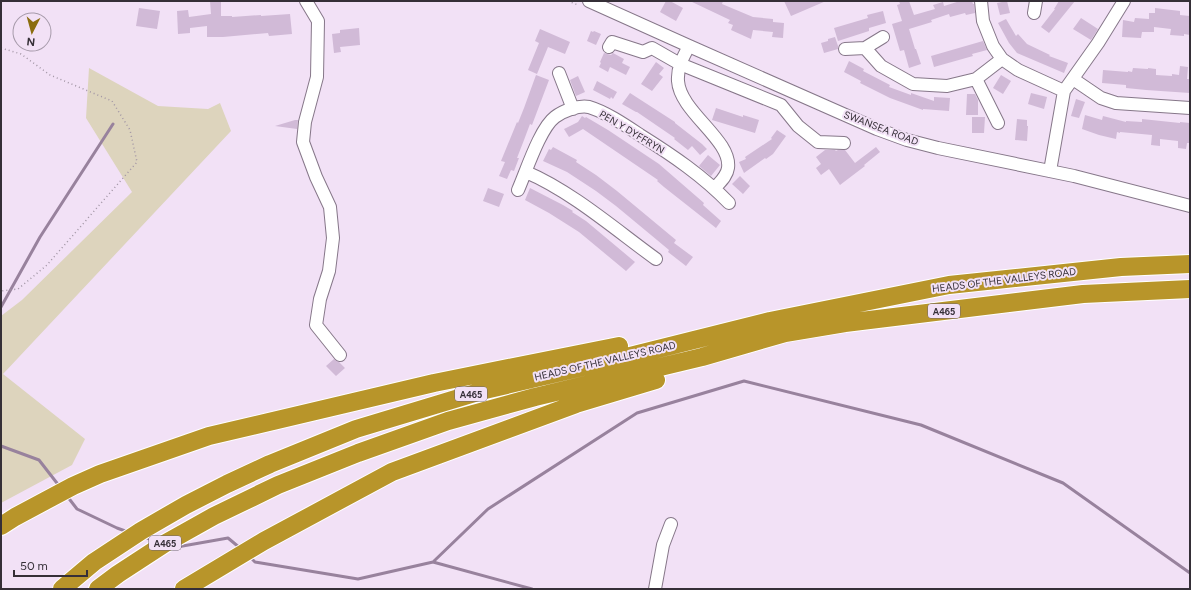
<svg xmlns="http://www.w3.org/2000/svg" width="1191" height="590" viewBox="0 0 1191 590" font-family="Figtree,sans-serif">
	<rect width="100%" height="100%" fill="#f2e1f6"/>
	<path fill="#ddd4bd" d="M89 68 158 106 208 109 220 103 231 131 3 374 85 439 72 465 1 503V316L22 300 132 192 86 118Z"/>
	<g fill="none" stroke-linecap="round" stroke-linejoin="round">
		<path stroke="#98829d" stroke-width="3" d="M1 307 40 237 113 124
			M1 446 39 460 60 487
			M67 496 77 509 117 528 128 532
			M144 537 156 541
			M173 546 177 547 228 538 240 548
			M249 556 255 562 358 579 433 562 488 509 637 413 744 381 921 425 1063 483 1190 573
			M433 562 532 589"/>
	</g>
	<path fill="#d1bad7" d="M210 1H221V16H232V17L261 15V16L290 14 292 34 269 36 268 33 223 37H207V26L190 28V33L178 34 177 11 188 10 189 17 211 14Z
		M666 1H670L683 8 676 21 660 12Z
		M690 1H723L722 4 753 17 773 19V22L784 23 783 38 772 37 773 32 753 30 751 39 731 30 733 25 728 23 730 20Z
		M784 1H826L791 16Z
		M899 1H909L914 15 935 9 933 5 943 2 944 6 960 1 961 2 972 1 973 4H974L975 13 966 15 965 13 950 17 949 14 931 20 932 22 909 29 915 49H916L921 64 909 68 904 50 900 51 892 24 902 21 897 5 900 4Z
		M1007 1 1010 13 1000 15 997 3Z
		M1059 1H1075L1049 33 1041 27 1055 9H1054Z
		M139 8 160 11 157 29 136 26Z
		M1155 8 1180 11V15L1190 16V35L1184 34V36L1170 35 1171 29 1154 27V32H1142L1141 38 1122 37 1123 20 1134 22 1135 18 1149 19V13H1155Z
		M883 11 886 23 869 28V31L838 41 834 28 868 18 867 15Z
		M1081 18 1098 29 1091 40 1073 29Z
		M1006 19 1016 36 1018 34 1027 44 1050 55 1049 56 1068 63 1064 73 1017 53 1009 43 998 23Z
		M359 28 360 45 340 47 341 52 334 53 332 34 340 33V30Z
		M540 29 570 42 565 54 548 47 537 74 528 70 539 43 535 41Z
		M591 31 593 32 594 31 601 34 596 45 587 41Z
		M835 37 838 46V49L824 53 821 43 828 41V39Z
		M983 41 987 50 972 54 973 56 934 67 931 56Z
		M604 53 611 55 613 53 624 59 622 63 630 67 626 75 610 67 608 72 599 67 601 63 600 62Z
		M849 61 864 69 863 71 890 85 889 87 911 95V93L934 101V97L950 98 949 111 923 109V110L890 98 860 83 861 81 844 72Z
		M656 62 664 68 659 74 663 77 652 91 641 84Z
		M1180 66 1188 67 1187 79H1190V93L1146 90 1126 88V85L1102 83 1103 70 1128 72V71L1132 72 1133 68 1148 69V68L1156 69V75L1172 76V74L1179 75Z
		M536 75 549 80 532 125 530 124 524 140 517 158H519L514 171 511 170 507 179 499 176 505 162 501 161 517 122 518 123 524 108Z
		M1001 75 1011 81 1003 94 993 88Z
		M578 76 585 92 576 96 570 80Z
		M597 81 617 92 613 99 611 97 610 99 593 90Z
		M630 93 675 122V123L702 144 707 149 700 155 692 146 688 150 674 139 675 138 637 112H636L622 104Z
		M1031 93 1047 97 1044 109 1028 104Z
		M967 94H975L978 100V115H966Z
		M1076 99 1085 102 1079 118 1071 116Z
		M716 108 743 117V115L759 120 755 133 712 120Z
		M1085 115 1102 120 1103 116 1126 122V121L1142 122V119L1180 123V122L1190 123V143H1187L1186 149 1178 148V141L1160 139V146L1151 145 1152 135 1120 132V133L1117 132 1116 139 1099 135 1082 129Z
		M582 116 585 118 586 117 608 130 659 164 704 203 703 205 721 221 716 228 664 187 657 181 658 180 583 129 569 137 564 129 578 122Z
		M972 117H985L984 133H972Z
		M1017 119 1027 120V126H1028L1027 141 1015 140Z
		M295 120H298L297 129 275 126Z
		M777 130 786 136 773 154 766 159 765 158 744 173 739 162 746 159 745 157 772 139 771 138Z
		M553 147 577 160 576 162 596 175 617 191 676 240 674 243 693 257 686 266 668 252 669 250 657 240 616 206 596 191 567 172 543 161 549 149 551 150Z
		M876 147 880 152 864 165 865 166 840 185 829 169 821 175 816 168 821 164 816 157 825 150H835L836 151 838 150H845L855 163Z
		M708 155 720 165 711 176 699 166Z
		M740 176 750 186 743 194 732 184Z
		M488 188 504 194 499 207 483 201Z
		M530 188 563 205 573 211 572 212 586 221 635 262 626 271 579 232 549 213 525 200Z
		M334 359 339 362 345 368 336 376 326 366Z"/>
	<g fill="none" stroke-linecap="round" stroke-linejoin="round">
		<defs>
			<path id="minor" d="M306 1 318 21 317 77 305 122 303 142 316 177 330 207 333 238 329 271 320 299 316 325 340 355
				M589 1 689 46 877 129 907 140 938 148 1074 176 1190 206
				M981 1 983 21 993 46 1002 59 1018 70 1064 91
				M1034 13 1036 1
				M689 46C683 57 677 68 678 81 680 112 732 140 728 168 727 176 720 182 715 188
				M609 47 612 42 643 52 652 48 680 64 781 105 798 126 818 142 844 143
				M865 48 881 66 913 84 947 86 976 79 1002 59
				M845 49 865 48 883 37
				M559 73 573 109
				M976 79 998 123
				M1073 79 1101 98 1116 103 1190 108
				M1050 171 1064 91 1098 43 1124 1
				M526 172C571 191 616 230 656 259
				M518 190C526 172 540 128 555 117 563 111 578 105 589 107 606 112 625 125 640 135 672 155 703 176 729 203
				M655 589 663 545 671 524"/>
			<path id="highway" d="M1 526 15 517 73 486 100 474 209 436 434 383 619 346
				M62 589 94 562 141 531 186 505 227 484 270 464 356 429 485 390 630 356 770 321 949 285 1121 267 1190 264
				M98 589 118 574 164 544 214 516 278 485 358 453 448 421 535 397 702 357 785 333 845 323 1083 294 1190 289
				M184 589 264 541 392 472 576 404 656 380"/>
		</defs>
		<use href="#minor" stroke="#867789" stroke-width="14"/>
		<use href="#highway" stroke="#fff" stroke-width="20"/>
		<path stroke="#a296a5" stroke-width="1.5" stroke-dasharray="1 3" stroke-linecap="butt" d="M568 1 578 5
			M1 48 21 54 50 75 112 101 130 130 137 162 47 265 18 289 1 291"/>
		<use href="#minor" stroke="#fff" stroke-width="12"/>
		<use href="#highway" stroke="#b8952a" stroke-width="18"/>
	</g>
	<g text-anchor="middle" dominant-baseline="central" stroke-width="4" stroke-linejoin="round" paint-order="stroke">
		<g fill="#f2e1f6" stroke="#6e6470" stroke-width="1">
			<rect x="928" y="304" width="32" height="14" rx="3"/>
			<rect x="455" y="387" width="32" height="14" rx="3"/>
			<rect x="149" y="536" width="32" height="14" rx="3"/>
		</g>
		<g font-size="9" font-weight="bold" fill="#352f37">
			<text x="944" y="311">A465</text>
			<text x="471" y="394">A465</text>
			<text x="165" y="543">A465</text>
		</g>
		<g font-size="10" fill="#352f37" stroke="#f2e1f6">
			<text transform="translate(881 128) rotate(21)">SWANSEA ROAD</text>
			<text transform="translate(632 132) rotate(31)">PEN Y DYFFRYN</text>
			<text transform="translate(1004 280) rotate(-7)">HEADS OF THE VALLEYS ROAD</text>
			<text transform="translate(605 361) rotate(-13)">HEADS OF THE VALLEYS ROAD</text>
		</g>
	</g>
	<rect width="1191" height="590" fill="none" stroke="#352f37" stroke-width="4"/>
	<g transform="translate(32 32) rotate(186)"><circle r="19" fill="#f2e1f6" stroke="#a69aaa"/>
	<path d="M0-3L7 15L0 10L-7 15Z" fill="#8b6d0f"/>
	<text y="-6" font-size="11" font-weight="bold" text-anchor="middle" fill="#352f37">N</text>
	</g>
	<path d="M14 570v6h73v-6" fill="none" stroke="#352f37" stroke-width="2"/>
	<text x="20" y="570" font-size="12" fill="#352f37" stroke="#f2e1f6" stroke-width="3" paint-order="stroke">50 m</text>
</svg>
